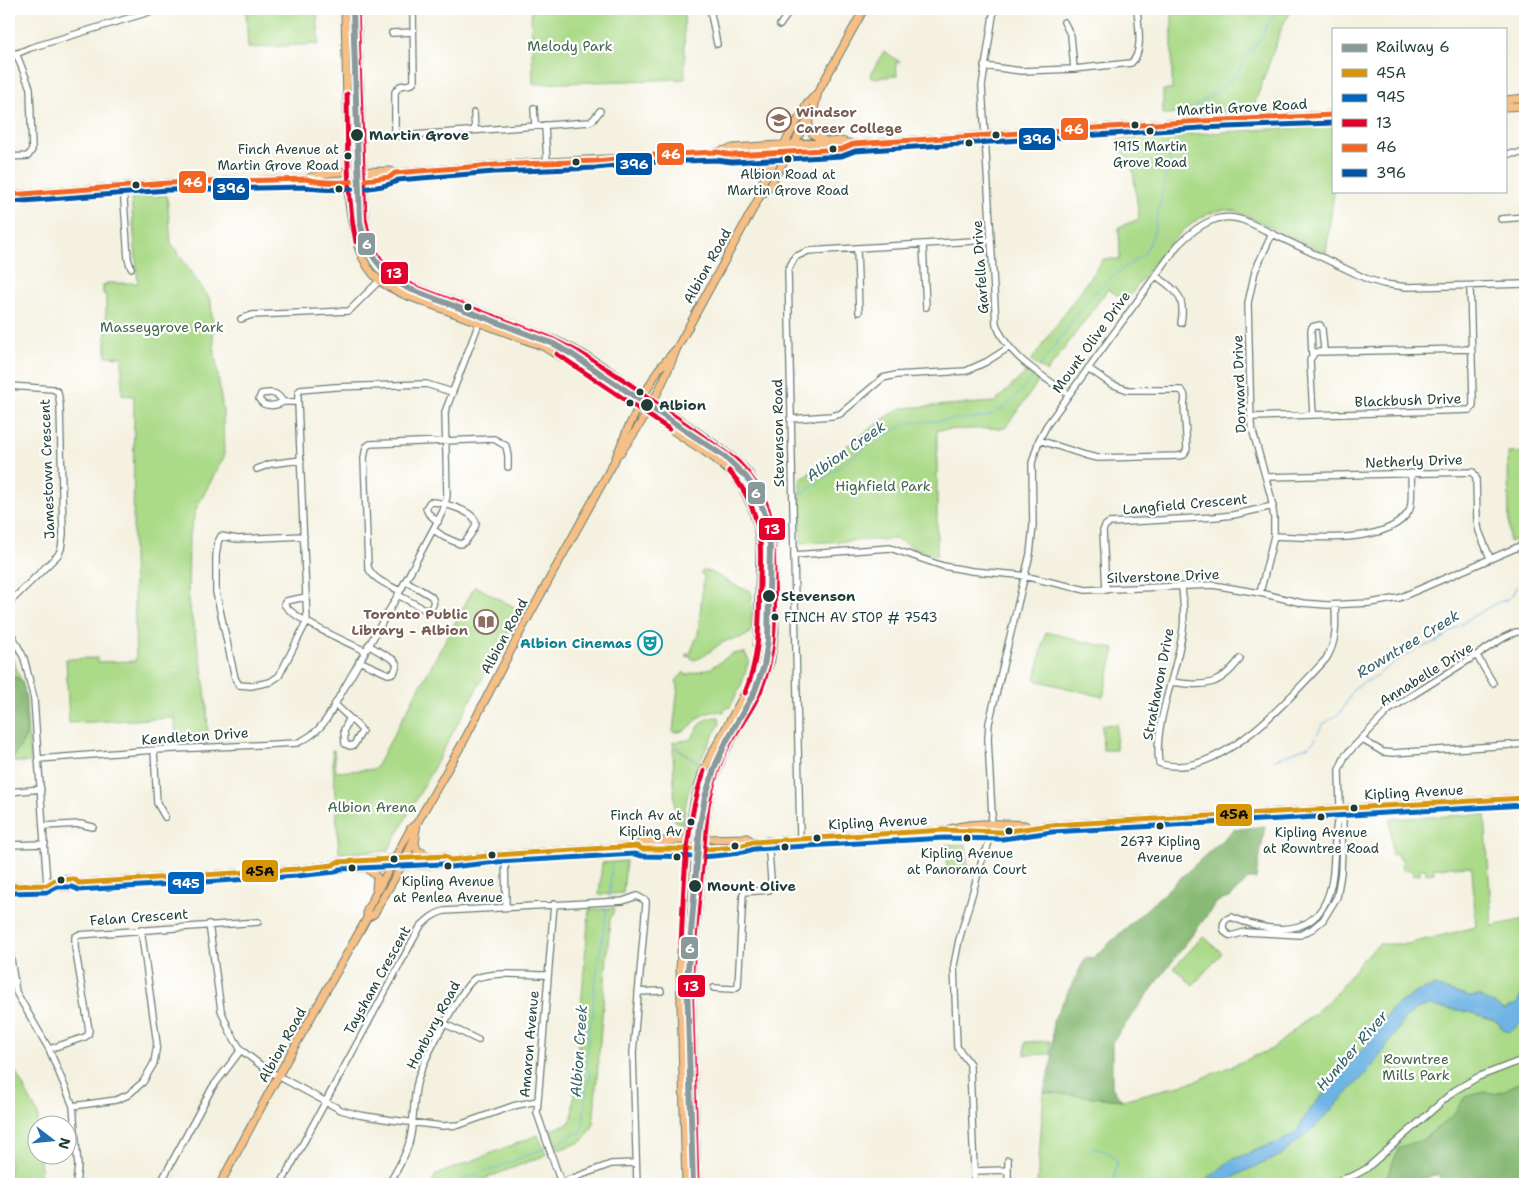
<svg xmlns="http://www.w3.org/2000/svg" width="1534" height="1193" viewBox="0 0 1534 1193" font-family="'Shantell Sans',sans-serif">
	<rect width="100%" height="100%" fill="#fff"/>
	<filter id="ink" filterUnits="userSpaceOnUse"><feTurbulence type="fractalNoise" baseFrequency=".02" numOctaves="2"/><feDisplacementMap in="SourceGraphic" scale="10" xChannelSelector="R" yChannelSelector="G"/><feConvolveMatrix kernelMatrix="1 2 1 2 8 2 1 2 1" color-interpolation-filters="sRGB"/></filter>
	<filter id="wash" filterUnits="userSpaceOnUse"><feTurbulence type="fractalNoise" baseFrequency=".0096" numOctaves="4" result="noise"/><feDisplacementMap in="SourceGraphic" scale="20" xChannelSelector="R" yChannelSelector="G"/><feGaussianBlur stdDeviation="1.12" result="paint"/><feColorMatrix in="noise" values="0 0 0 0 0 0 0 0 0 0 0 0 0 0 0 0 0 1.4 0 .05"/><feComposite in="paint" operator="in"/></filter>
	<g filter="url(#wash)">
		<rect width="100%" height="100%" fill="#f4f1e0"/>
		<path fill="#abda88" stroke="#658c5e" d="M246 9H317L319 44 248 48Z
			M531 9H684L685 79 533 84Z
			M1172 9H1293L1283 24 1252 111 1163 114V90H1172Z
			M884 51 900 62H896L897 76 871 78 870 75Z
			M1333 125V191H1334L1326 253 1236 211C1231 211 1225 209 1221 210 1180 218 1149 271 1126 301L1108 289 1047 372 1031 361 1103 259H1120L1119 227 1139 219 1132 161 1117 148V139Z
			M167 195 171 243 211 301 214 346 223 412 224 457 196 509 189 537 188 601 201 660 207 705 208 742 176 745 175 718 69 723 66 659 97 658 98 662 136 661 133 558 134 396 122 395V357L106 356V295L103 294V285H106V283H138L131 198Z
			M1026 372 1039 381 1005 428 937 430V556L921 551 896 539 801 543 800 480 885 418 902 408 995 402Z
			M1525 452V536L1509 542 1508 453Z
			M703 570 711 572 738 587 751 591 752 594 751 630C747 640 735 637 726 641 714 646 707 657 694 660L689 656 686 657V654H690L698 634 704 575 700 574Z
			M475 586 520 610 388 851 339 853 332 750H334L336 772 375 769Z
			M1046 632 1115 649 1103 697 1035 680Z
			M9 649 24 688 31 762H9Z
			M744 652 749 660 741 686 730 707 724 709V712C692 708 697 734 673 732L678 686 676 681 684 672 686 675 711 668 732 654Z
			M719 717 720 723 699 762 673 745V742L689 740C700 729 699 717 719 717Z
			M1117 724 1116 750H1103L1102 725Z
			M673 747 699 764 688 793 682 824 675 821Z
			M1485 814 1492 926 1525 919V1183L1522 1184H1444L1439 1174 1406 1184H1037L1044 1092 1122 1100 1196 1081 1272 1049 1331 999 1362 960 1379 944H1407L1476 927 1472 869 1470 866 1434 868V873L1426 874V869H1420V874L1413 875V870H1403L1402 858 1398 859V854L1392 855 1390 819Z
			M966 844 968 868 947 869 945 845Z
			M626 861 623 893 599 895 602 863Z
			M615 908 610 920 593 1126 583 1141 559 1150 551 1130 569 1123 572 1118 589 910Z
			M1203 936 1222 953 1193 985 1174 968Z
			M1050 1041 1051 1054 1025 1055V1042Z
			M9 1060 38 1114V1156H40L41 1184H9Z
			M538 1135 546 1155 471 1184H431L436 1175Z"/>
		<path fill="#88ba74" stroke="#547c54" d="M14 676 22 681 24 688 26 701V737L9 765V677Z
			M1265 826 1256 879H1248L1231 897 1217 902 1112 1042V1087L1122 1100 1044 1092 1052 1060 1053 1021 1086 957 1092 959 1233 830Z
			M1525 1082V1184H1444L1439 1174 1406 1184H1373L1374 1180 1387 1177 1399 1147 1422 1140 1452 1116 1465 1097 1484 1092 1495 1093 1505 1090 1516 1084Z"/>
		<path fill="#6db3e3" stroke="#46788c" d="M1434 986 1469 997 1479 996 1505 1010 1517 1003 1525 989V1020L1510 1032 1504 1030 1496 1021 1469 1012 1429 1006 1416 1009 1405 1019 1372 1067 1316 1126 1280 1156 1245 1171 1231 1179 1226 1184H1201L1231 1160 1288 1138 1296 1133 1307 1113 1372 1038 1392 1008 1415 993Z"/>
		<g fill="none" stroke-linecap="round" stroke-linejoin="round">
			<path stroke="#6db3e3" stroke-width="1" d="M1183 119 1192 108 1219 90 1237 74 1245 59 1262 37 1266 26 1279 9
				M1039 367 1090 297 1114 275 1144 254 1153 236 1170 157 1177 145 1182 126
				M802 494 873 442 907 423 986 417 1004 408 1020 392 1034 375
				M1273 760 1309 746 1315 740 1322 725 1341 712 1354 688 1375 677 1396 661 1417 649 1438 641 1470 618 1496 603 1506 600 1512 596 1516 587
				M609 900 612 864
				M552 1146 559 1144 567 1137 581 1132 583 1125 586 1090 590 1076 587 1063 589 1026 593 1015 594 990 608 904
				M1091 1147C1099 1149 1118 1154 1117 1164 1116 1170 1114 1175 1114 1181L1119 1184
				M452 1184C467 1176 484 1173 501 1166 516 1160 530 1153 546 1148
				M1131 1184 1141 1182 1145 1184"/>
		</g>
	</g>
	<g filter="url(#ink)">
		<g fill="none" stroke-linecap="round" stroke-linejoin="round">
			<defs>
				<path id="minor" d="M413 9 414 81 412 84 400 86 395 92V130L400 136 589 122 593 120 600 111
					M710 9 717 44
					M994 9 982 86 996 324C1009 358 1041 374 1068 394
					M1064 22 1071 36 1074 69
					M780 25 791 9
					M392 33 413 32
					M9 57 30 48 159 9
					M984 66 1021 71 1074 69 1131 63C1144 53 1138 24 1137 9
					M534 108 535 125
					M474 113 475 130
					M545 125 547 163
					M1505 154 1525 153
					M9 157 28 156 32 150 30 88 16 53
					M123 186 128 259 131 268
					M1501 219 1525 217
					M923 244 926 307
					M857 248 859 312
					M1156 276C1176 290 1186 296 1181 323
					M241 319 252 315 349 311 379 281
					M1312 354 1311 331 1312 327 1320 325 1322 329 1324 350
					M9 386 53 389 58 392 60 405 63 534 61 549 58 555 9 603
					M283 402C276 406 263 408 259 399L261 394C273 392 277 392 283 402H298
					M1313 415 1310 360 1315 352 1471 349
					M1251 417 1470 410 1473 406V399L1470 286
					M790 419 831 416 840 414 883 378 896 375 966 371 986 362 1008 348
					M1039 440 1085 455 1097 458 1178 456 1184 455 1187 449 1184 405C1185 399 1186 394 1181 390H1128L1111 384 1088 368
					M257 469 270 464 301 460
					M1266 477 1473 472 1476 478 1477 520 1479 531 1490 558
					M434 530 444 537 460 544C466 543 467 539 471 534 473 530 476 527 476 523 474 510 440 502 430 502L426 508 428 513 438 522
					M304 536 237 539 221 536 218 542 216 556V592L235 678 239 685 251 686 270 682 279 676 307 621 298 402V393L300 390 335 387 426 384 452 392
					M1274 536C1308 537 1389 546 1409 511 1413 505 1411 482 1411 473
					M794 555 890 548 943 566 972 571 1019 575 1086 590 1213 585 1260 593 1302 603 1327 605 1370 603 1399 598 1525 544
					M1182 587C1183 600 1185 616 1183 629 1178 670 1153 724 1159 763 1165 766 1171 766 1178 766 1231 766 1292 696 1326 659 1337 642 1336 624 1335 605
					M1106 590 1103 531 1105 526 1109 523 1215 517 1233 515 1273 506
					M400 591C389 585 373 580 368 567L364 458 366 447 370 444 494 439 506 446 508 456V467
					M1260 593 1274 536V518L1271 497 1251 425 1248 303 1255 271 1272 234
					M398 595 426 610H430C434 604 435 601 431 596L406 581
					M306 597 286 601 284 604C293 619 347 642 365 651
					M9 629 24 658 34 699 47 885
					M1477 656 1493 683
					M359 661 388 674 394 673 397 665 394 660 368 645
					M1171 682C1205 686 1218 688 1240 659
					M335 704C340 710 360 726 362 731L354 745 350 746 345 744 344 730 349 719
					M1361 739 1383 752 1393 753 1525 744
					M154 750 157 803 165 817
					M39 759 154 750 297 743C316 735 326 723 335 704L398 595 443 511 447 496 445 412 479 323
					M9 792 41 789
					M1340 808C1334 829 1335 851 1333 873 1326 937 1281 937 1231 917 1220 921 1221 932 1231 936L1245 932 1300 935 1312 929 1323 920 1337 897 1341 873 1343 820 1340 808 1339 770 1345 756 1389 710 1505 637 1516 632H1525
					M44 826 80 824 93 827
					M800 838 788 270 795 257 808 251 990 240
					M9 845 45 844
					M984 853 959 940 954 965 957 1047 970 1064V1067L974 1171 1008 1170
					M505 855 506 906
					M984 857 988 845 992 815 988 739 989 723 1030 554 1033 526 1032 463 1039 440 1047 425 1178 245C1199 224 1220 209 1250 223L1367 279 1384 284 1407 287 1525 284
					M554 904 537 1113 561 1183
					M209 924 221 1010 229 1030 241 1050 267 1070 341 1110 359 1115 392 1120 442 1126 459 1125 513 1106 537 1101
					M9 946 16 992 49 1049 73 1106 78 1166 76 1184
					M714 988 733 989 738 986 743 894 744 892 769 890 771 879 768 840
					M638 992 661 991
					M445 1024 478 1040
					M49 1049 85 1037 88 1035 89 1030 75 947V937L78 935 258 922
					M73 1106 116 1100 128 1095 143 1082 154 1063 157 1044 141 929
					M1008 1160V1181
					M974 1171V1184
					M160 1184 212 1088 241 1050
					M281 1184 420 927C428 919 433 914 444 911L623 901 637 896 646 901V904L633 1053 637 1184
					M389 1184C396 1171 405 1158 409 1143 415 1123 412 1100 418 1079 422 1064 463 983 476 978 498 971 525 975 548 975
					M557 1184 611 1164 636 1163
					M1328 1184 1355 1175 1366 1169 1454 1091 1478 1077 1525 1059"/>
				<path id="major" d="M345 9 349 204C353 231 358 263 381 282 388 287 397 291 405 295L542 346 552 352 572 363 714 458 733 475 742 488 751 506 757 525 760 546 758 631 756 657 748 688 710 757 702 774 694 802 689 829 680 969 686 1184
					M357 9 365 219C369 252 384 271 413 286L548 337C590 354 626 382 662 407 687 425 713 442 737 461L748 472 758 488 768 510 771 522 773 537 775 631 771 660 764 680 759 693 724 754 713 783 708 805 691 980 697 1184
					M1505 100 1525 98
					M1505 107 1525 106
					M809 119C807 133 814 136 826 141
					M717 152 732 155 842 149 853 144
					M751 155C761 160 767 164 765 176
					M306 179C327 187 367 179 390 177L395 173
					M9 195 168 183 306 179C328 169 366 172 391 171L395 173 494 165 696 154 717 152 733 148 841 141 853 144 1201 121 1333 115
					M760 196 768 189 814 109 818 92
					M620 453C644 422 663 385 677 348L760 196 761 185 807 104 818 92 864 9
					M949 829C973 822 1000 823 1025 825
					M416 837 415 843 417 850 429 856
					M637 846 642 849C662 848 741 850 753 842L944 830 1002 832 1051 825 1525 798
					M333 865 337 869 445 864 451 860 496 855 637 846 642 842 704 839 747 838 753 842
					M366 867 377 877 376 889
					M47 885C56 879 70 876 79 883L297 869 333 865 337 862 445 856 451 860
					M9 886 47 885 56 887H74L79 883
					M367 918V910L411 828 417 823 466 737 524 625 614 462 628 428 648 388 658 370 677 348
					M220 1184 278 1076 367 918 374 914C387 889 415 850 417 823"/>
			</defs>
			<use href="#minor" stroke="#6a7c70" stroke-width="8"/>
			<use href="#major" stroke="#6a7c70" stroke-width="9"/>
			<use href="#minor" stroke="#fff" stroke-width="5.5"/>
			<use href="#major" stroke="#f5bf86" stroke-width="7"/>
			<defs>
				<path id="bus-1" d="M9 886 47 885 55 880 74 879 79 883 297 869 333 865 337 862 445 856 451 860 496 855 637 846 642 849C675 848 722 853 753 842L944 830 1002 832 1051 825 1525 798"/>
				<path id="bus-2" d="M9 893 48 892 57 887H72L79 890 297 876 335 872 340 869 443 864 451 867 497 862 635 854 642 856C676 856 723 860 754 849L944 838 1002 839 1052 832 1525 805"/>
				<path id="bus-3" d="M357 9 365 219C371 253 384 269 413 286L548 337 578 352 621 378 737 461C751 475 763 493 769 512 774 532 773 552 774 572 775 615 777 651 760 692 750 714 734 733 724 754 716 771 712 788 708 805L691 980 697 1184
					M347 94C348 144 346 193 356 242
					M557 354 669 429
					M729 471C745 488 755 510 759 533 762 549 760 567 760 583 759 621 760 658 745 693
					M681 945C684 886 684 828 704 771"/>
				<path id="bus-4" d="M9 195 168 183 306 179C333 186 362 180 390 177L395 173 494 165 596 161 654 155 717 152 732 155 842 149 853 144 1201 121 1333 115"/>
				<path id="bus-5" d="M10 202 168 190 305 187C323 191 384 191 398 180L494 172 596 168 655 162 716 160 732 162 842 156 855 151 1201 128 1333 123"/>
			</defs>
			<use href="#bus-1" stroke="#fff" stroke-width="9"/>
			<use href="#bus-2" stroke="#fff" stroke-width="9"/>
			<use href="#bus-3" stroke="#fff" stroke-width="9"/>
			<use href="#bus-4" stroke="#fff" stroke-width="9"/>
			<use href="#bus-5" stroke="#fff" stroke-width="9"/>
			<use href="#bus-1" stroke="#d79608" stroke-width="5"/>
			<use href="#bus-2" stroke="#0065bd" stroke-width="5"/>
			<use href="#bus-3" stroke="#e4002b" stroke-width="5"/>
			<use href="#bus-4" stroke="#f26522" stroke-width="5"/>
			<use href="#bus-5" stroke="#0054a6" stroke-width="5"/>
			<defs>
				<path id="rail-1" d="M353 9 360 221C366 252 380 272 407 288L554 344 573 355 725 457 746 477 754 488 765 514 770 545 768 640 764 666 754 693 727 740 716 764 705 797 700 825 687 981 693 1184"/>
			</defs>
			<use href="#rail-1" stroke="#fff" stroke-width="10"/>
			<use href="#rail-1" stroke="#8a999a" stroke-width="6"/>
		</g>
	</g>
	<defs>
		<symbol id="university-ring" viewBox="-11 -11 22 22"><circle r="9.5" fill="#fff" stroke="#8d6e63" stroke-width="1.5"/><path d="M0-5L7-2L0 1L-7-2ZM-4 1L0 2.5L4 1V4Q0 6-4 4Z" fill="#8d6e63"/></symbol>
		<symbol id="library-ring" viewBox="-11 -11 22 22"><circle r="9.5" fill="#fff" stroke="#8d6e63" stroke-width="1.5"/><path d="M-6-4Q-3-5.5-.7-3.5V5Q-3 3-6 4ZM6-4Q3-5.5 .7-3.5V5Q3 3 6 4Z" fill="#8d6e63"/></symbol>
		<symbol id="theatre-ring" viewBox="-11 -11 22 22"><circle r="9.5" fill="#fff" stroke="#0f9aa8" stroke-width="1.5"/><path d="M-5-5.5Q0-4 5-5.5V0Q5 5 0 6Q-5 5-5 0ZM-3.3-2.5H-1v1.5H-3.3ZM1-2.5H3.3v1.5H1ZM-2.8 1Q0 5.5 2.8 1Z" fill="#0f9aa8"/></symbol>
	</defs>
	<g fill-rule="evenodd">
		<use href="#university-ring" x="765" y="106" width="28" height="28"/>
		<use href="#library-ring" x="472" y="608" width="28" height="28"/>
		<use href="#theatre-ring" x="636" y="629" width="28" height="28"/>
	</g>
	<g fill="#1f3d34" stroke="#fff" stroke-width="2">
		<circle cx="1135" cy="125" r="4.5"/>
		<circle cx="1150" cy="131" r="4.5"/>
		<circle cx="357" cy="135" r="7"/>
		<circle cx="996" cy="135" r="4.5"/>
		<circle cx="969" cy="143" r="4.5"/>
		<circle cx="833" cy="149" r="4.5"/>
		<circle cx="348" cy="156" r="4.5"/>
		<circle cx="788" cy="159" r="4.5"/>
		<circle cx="576" cy="162" r="4.5"/>
		<circle cx="136" cy="185" r="4.5"/>
		<circle cx="339" cy="189" r="4.5"/>
		<circle cx="468" cy="307" r="4.5"/>
		<circle cx="640" cy="392" r="4.5"/>
		<circle cx="630" cy="403" r="4.5"/>
		<circle cx="647" cy="405" r="7"/>
		<circle cx="769" cy="596" r="7"/>
		<circle cx="775" cy="617" r="4.5"/>
		<circle cx="1354" cy="808" r="4.5"/>
		<circle cx="1321" cy="817" r="4.5"/>
		<circle cx="691" cy="822" r="4.5"/>
		<circle cx="1160" cy="826" r="4.5"/>
		<circle cx="1009" cy="831" r="4.5"/>
		<circle cx="817" cy="838" r="4.5"/>
		<circle cx="967" cy="838" r="4.5"/>
		<circle cx="735" cy="846" r="4.5"/>
		<circle cx="785" cy="847" r="4.5"/>
		<circle cx="492" cy="855" r="4.5"/>
		<circle cx="677" cy="857" r="4.5"/>
		<circle cx="394" cy="859" r="4.5"/>
		<circle cx="448" cy="866" r="4.5"/>
		<circle cx="352" cy="868" r="4.5"/>
		<circle cx="61" cy="880" r="4.5"/>
		<circle cx="695" cy="886" r="7"/>
	</g>
	<g text-anchor="middle" dominant-baseline="central" stroke-width="4.5" stroke-linejoin="round" paint-order="stroke">
		<g font-size="13" fill="#1f3d34" stroke="#fff">
			<text x="1150" y="146">1915 Martin<tspan x="1150" dy="16">Grove Road</tspan></text>
			<text x="339" y="149" text-anchor="end">Finch Avenue at<tspan x="339" dy="16">Martin Grove Road</tspan></text>
			<text x="788" y="174">Albion Road at<tspan x="788" dy="16">Martin Grove Road</tspan></text>
			<text x="784" y="617" text-anchor="start">FINCH AV STOP # 7543</text>
			<text x="682" y="815" text-anchor="end">Finch Av at<tspan x="682" dy="16">Kipling Av</tspan></text>
			<text x="1321" y="832">Kipling Avenue<tspan x="1321" dy="16">at Rowntree Road</tspan></text>
			<text x="1160" y="841">2677 Kipling<tspan x="1160" dy="16">Avenue</tspan></text>
			<text x="967" y="853">Kipling Avenue<tspan x="967" dy="16">at Panorama Court</tspan></text>
			<text x="448" y="881">Kipling Avenue<tspan x="448" dy="16">at Penlea Avenue</tspan></text>
		</g>
		<g font-size="14" fill="#426449" stroke="#fff">
			<text x="570" y="46">Melody Park</text>
			<text x="162" y="327">Masseygrove Park</text>
			<text x="883" y="486">Highfield Park</text>
			<text x="372" y="807">Albion Arena</text>
			<text x="1416" y="1059">Rowntree<tspan x="1416" dy="16">Mills Park</tspan></text>
		</g>
		<g font-size="14" fill="#1f3d34" stroke="#fff">
			<text transform="translate(1242 107) rotate(-3)">Martin Grove Road</text>
			<text transform="translate(707 266) rotate(-61)">Albion Road</text>
			<text transform="translate(980 267) rotate(-94)">Garfella Drive</text>
			<text transform="translate(1091 342) rotate(-54)">Mount Olive Drive</text>
			<text transform="translate(1239 384) rotate(-92)">Dorward Drive</text>
			<text transform="translate(1408 400) rotate(-2)">Blackbush Drive</text>
			<text transform="translate(778 433) rotate(-91)">Stevenson Road</text>
			<text transform="translate(1414 461) rotate(-2)">Netherly Drive</text>
			<text transform="translate(47 469) rotate(-92)">Jamestown Crescent</text>
			<text transform="translate(1185 504) rotate(-5)">Langfield Crescent</text>
			<text transform="translate(1163 576) rotate(-2)">Silverstone Drive</text>
			<text transform="translate(504 636) rotate(-62)">Albion Road</text>
			<text transform="translate(1426 674) rotate(-32)">Annabelle Drive</text>
			<text transform="translate(1158 684) rotate(-79)">Strathavon Drive</text>
			<text transform="translate(195 736) rotate(-4)">Kendleton Drive</text>
			<text transform="translate(1414 792) rotate(-3)">Kipling Avenue</text>
			<text transform="translate(878 822) rotate(-3)">Kipling Avenue</text>
			<text transform="translate(139 917) rotate(-4)">Felan Crescent</text>
			<text transform="translate(377 980) rotate(-61)">Taysham Crescent</text>
			<text transform="translate(433 1025) rotate(-62)">Honbury Road</text>
			<text transform="translate(529 1044) rotate(-85)">Amaron Avenue</text>
			<text transform="translate(282 1045) rotate(-61)">Albion Road</text>
		</g>
		<g font-size="14" font-weight="bold" fill="#785e54" stroke="#fff" text-anchor="start">
			<text x="796" y="112">Windsor<tspan x="796" dy="16">Career College</tspan></text>
			<text x="468" y="614" text-anchor="end">Toronto Public<tspan x="468" dy="16">Library - Albion</tspan></text>
		</g>
		<g font-size="14" font-weight="bold" fill="#1f3d34" stroke="#fff" text-anchor="start">
			<text x="369" y="135">Martin Grove</text>
			<text x="659" y="405">Albion</text>
			<text x="781" y="596">Stevenson</text>
			<text x="707" y="886">Mount Olive</text>
		</g>
		<g font-size="14" font-weight="bold" fill="#0d838f" stroke="#fff" text-anchor="end">
			<text x="632" y="643">Albion Cinemas</text>
		</g>
		<g font-size="15" font-style="italic" fill="#366069" stroke="#fff">
			<text transform="translate(846 451) rotate(-35)">Albion Creek</text>
			<text transform="translate(1408 644) rotate(-31)">Rowntree Creek</text>
			<text transform="translate(579 1051) rotate(-86)">Albion Creek</text>
			<text transform="translate(1352 1051) rotate(-49)">Humber River</text>
		</g>
	</g>
	<g stroke="#fff" stroke-width="2">
		<rect x="1060" y="117" width="29" height="24" rx="5" fill="#f26522"/>
		<rect x="1018" y="127" width="38" height="24" rx="5" fill="#0054a6"/>
		<rect x="656" y="142" width="29" height="24" rx="5" fill="#f26522"/>
		<rect x="615" y="152" width="38" height="24" rx="5" fill="#0054a6"/>
		<rect x="178" y="170" width="29" height="24" rx="5" fill="#f26522"/>
		<rect x="212" y="177" width="38" height="24" rx="5" fill="#0054a6"/>
		<rect x="357" y="232" width="19" height="24" rx="5" fill="#8a999a"/>
		<rect x="380" y="261" width="29" height="24" rx="5" fill="#e4002b"/>
		<rect x="747" y="481" width="19" height="24" rx="5" fill="#8a999a"/>
		<rect x="758" y="517" width="28" height="24" rx="5" fill="#e4002b"/>
		<rect x="1215" y="803" width="38" height="24" rx="5" fill="#d79608"/>
		<rect x="241" y="859" width="38" height="24" rx="5" fill="#d79608"/>
		<rect x="167" y="871" width="38" height="24" rx="5" fill="#0065bd"/>
		<rect x="680" y="936" width="19" height="24" rx="5" fill="#8a999a"/>
		<rect x="677" y="974" width="29" height="24" rx="5" fill="#e4002b"/>
	</g>
	<g font-size="14" text-anchor="middle" font-weight="bold" fill="#fff">
		<text x="1074" y="134">46</text>
		<text x="1037" y="144">396</text>
		<text x="671" y="159">46</text>
		<text x="634" y="169">396</text>
		<text x="193" y="187">46</text>
		<text x="231" y="193">396</text>
		<text x="367" y="249">6</text>
		<text x="394" y="278">13</text>
		<text x="756" y="498">6</text>
		<text x="772" y="534">13</text>
		<text x="186" y="888">945</text>
		<text x="690" y="953">6</text>
		<text x="691" y="991">13</text>
	</g>
	<g font-size="14" text-anchor="middle" font-weight="bold" fill="#111">
		<text x="1234" y="819">45A</text>
		<text x="260" y="876">45A</text>
	</g>
	<rect width="1534" height="1193" fill="none" stroke="#fff" stroke-width="30"/>
	<rect x="1332" y="28" width="175" height="165" fill="#ffffff" stroke="#a5b1ae"/>
	<rect x="1342" y="44" width="25" height="8" fill="#8a999a" stroke="#a5b1ae"/>
	<text x="1376" y="52" font-size="15" fill="#1f3d34">Railway 6</text>
	<rect x="1342" y="69" width="25" height="8" fill="#d79608" stroke="#a5b1ae"/>
	<text x="1376" y="78" font-size="15" fill="#1f3d34">45A</text>
	<rect x="1342" y="94" width="25" height="8" fill="#0065bd" stroke="#a5b1ae"/>
	<text x="1376" y="102" font-size="15" fill="#1f3d34">945</text>
	<rect x="1342" y="119" width="25" height="8" fill="#e4002b" stroke="#a5b1ae"/>
	<text x="1376" y="128" font-size="15" fill="#1f3d34">13</text>
	<rect x="1342" y="144" width="25" height="8" fill="#f26522" stroke="#a5b1ae"/>
	<text x="1376" y="152" font-size="15" fill="#1f3d34">46</text>
	<rect x="1342" y="169" width="25" height="8" fill="#0054a6" stroke="#a5b1ae"/>
	<text x="1376" y="178" font-size="15" fill="#1f3d34">396</text>
	<g transform="translate(52 1140) rotate(106)"><circle r="24" fill="#ffffff" stroke="#a5b1ae"/>
	<path d="M0-4L9 19L0 12L-9 19Z" fill="#1f6fb2"/>
	<text y="-8" font-size="14" font-weight="bold" text-anchor="middle" fill="#1f3d34">N</text>
	</g>
</svg>
